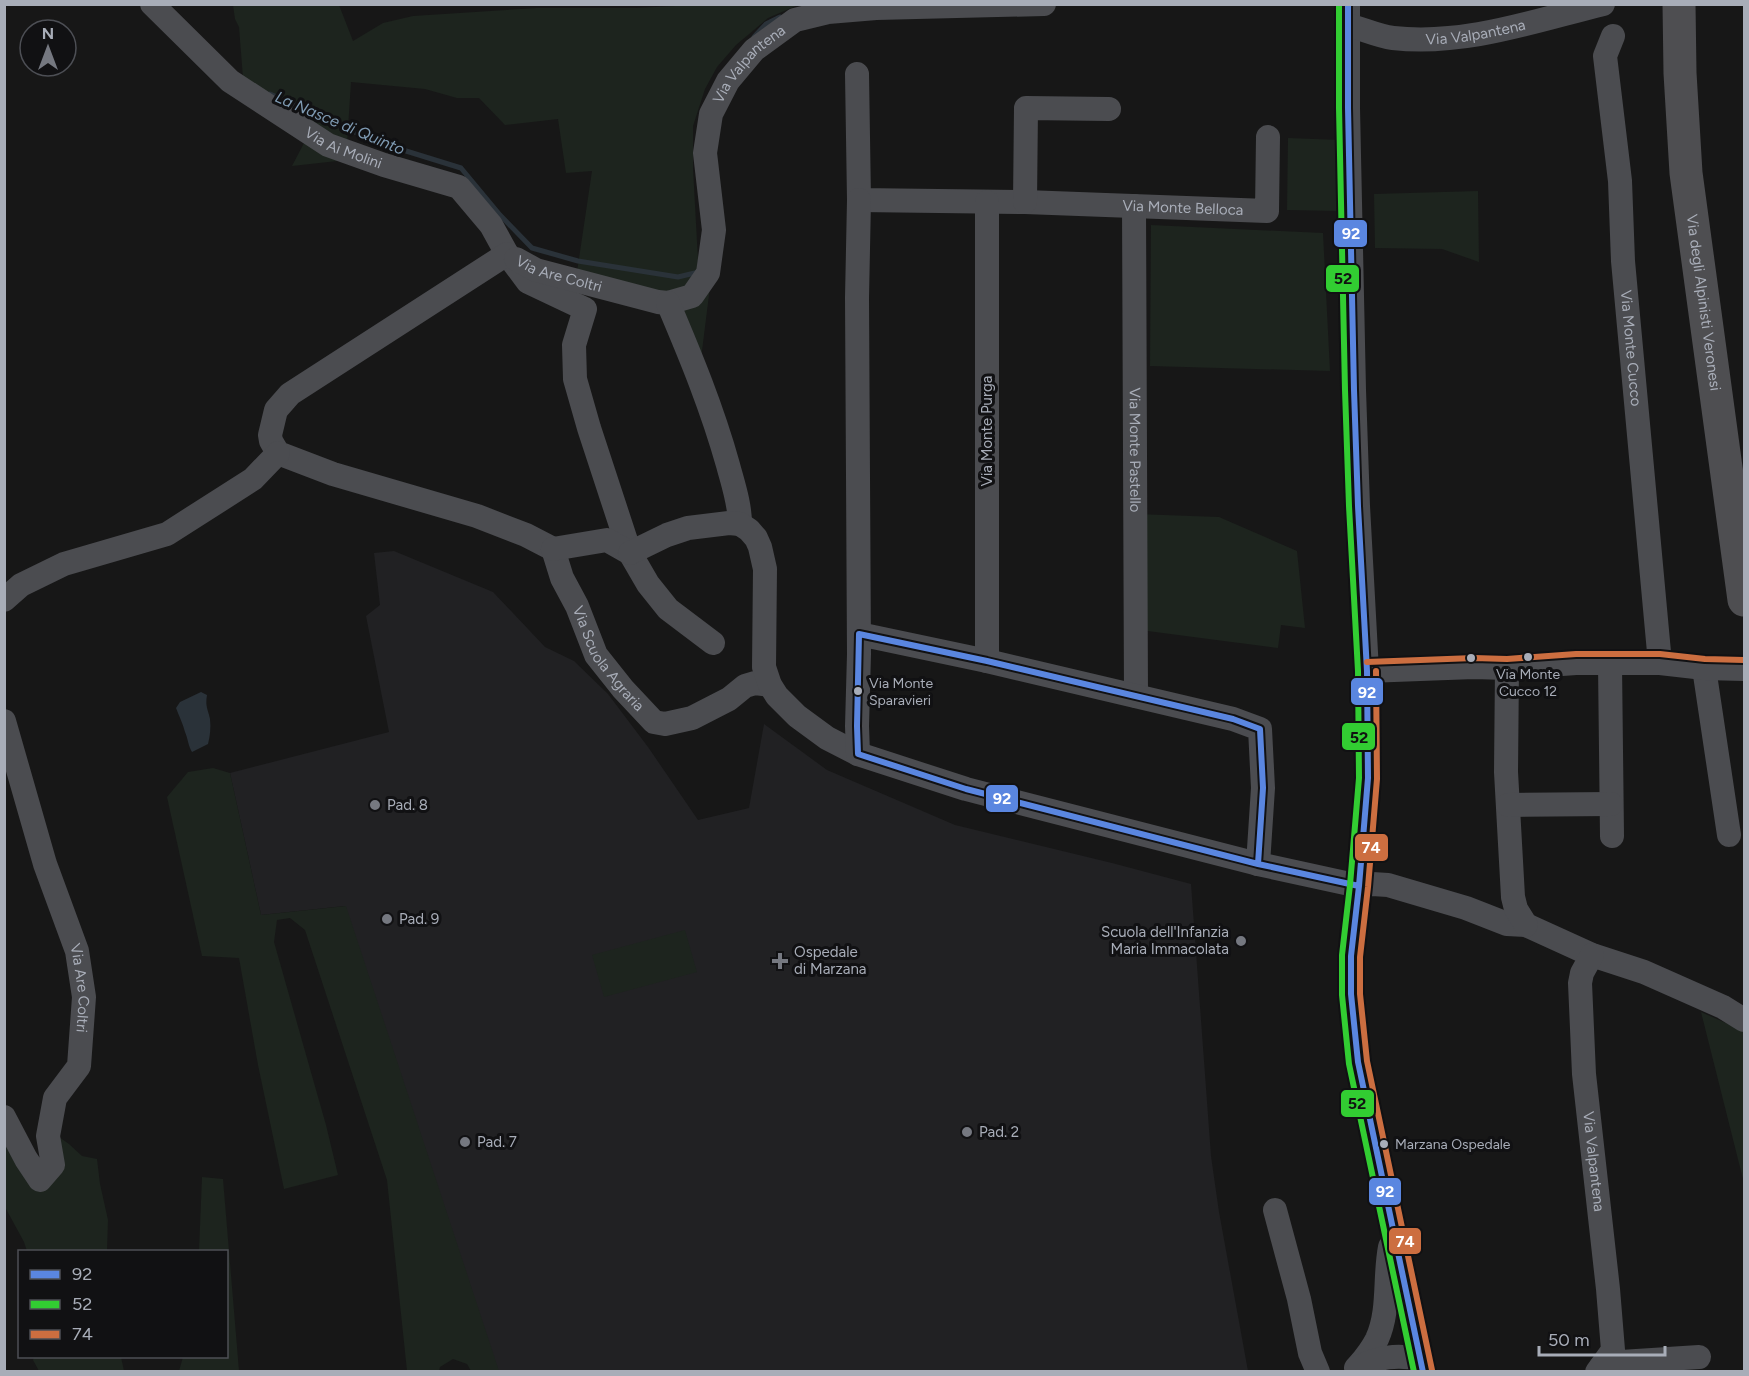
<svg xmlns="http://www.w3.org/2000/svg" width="1749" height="1376" viewBox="0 0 1749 1376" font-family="Figtree,sans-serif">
	<rect width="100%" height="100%" fill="#171717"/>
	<path fill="#212123" d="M394 551 493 592 545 647 574 661 608 694 648 747 698 820 749 808 764 724 827 770 955 825 1112 863 1191 884 1211 1156 1219 1212 1248 1371H498L345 906 261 915 230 773 389 732 366 616 380 605 374 553Z"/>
	<path fill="#1d241e" d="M714 4 798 5 768 18 736 45 717 67 705 89 693 126V168L698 260 696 278 669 299 577 272 592 171 566 173 558 119 505 125 479 98H457L425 89 351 82 346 160 292 166 315 122 243 78 239 27 235 19 233 5H339L353 41 383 23 413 16 537 8H636Z
		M1288 138 1340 140 1339 211 1287 210Z
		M1478 191 1479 262 1442 249 1375 248 1374 194Z
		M1151 225 1323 233 1330 371 1150 366Z
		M710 287 700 367 673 307Z
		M1136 514 1219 517 1297 551 1305 628 1281 625 1278 648 1140 630Z
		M213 768 230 773 261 915 346 906 499 1371H471L467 1364 453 1359 440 1367 439 1371H407L387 1180 305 930 290 918 277 920 274 942 326 1125 338 1175 284 1189 258 1065 239 958 202 956 167 797 188 772Z
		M685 930 697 972 604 997 592 955Z
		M1701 1012 1744 1031V1183Z
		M59 1137 69 1144 82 1156 97 1159 100 1184 108 1220 107 1251H27L24 1242 5 1207V1139L34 1186Z
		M202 1177 223 1179 239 1371H179L183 1357 226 1356V1252L199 1251Z
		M34 1356 121 1357 124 1371H39L33 1360Z"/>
	<path fill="#2a3239" d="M201 692 207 695C205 707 208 709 210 719 211 728 210 736 208 744L192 752C188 745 188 739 185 732 183 724 179 716 176 708L180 702Z"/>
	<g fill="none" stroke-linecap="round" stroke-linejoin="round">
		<path stroke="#2a3239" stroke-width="5" d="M754 37 766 24 780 17
			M270 94 377 142 461 168 500 215 532 248 578 261 678 277 699 272"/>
		<g stroke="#4b4c50" stroke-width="24">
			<path id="s1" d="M152 4 230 81 328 145 384 165 459 187 491 225 507 254 528 282 585 309 574 345 575 379 589 428 630 553 648 584 668 609 713 643"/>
			<path d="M1348 4V108L1354 390 1358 506 1367 671 1368 778 1359 886 1351 956V994L1358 1062 1423 1372"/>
			<path id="s2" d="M1348 25C1363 29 1378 36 1393 38 1464 46 1534 21 1603 4"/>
			<path id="s3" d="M1613 36 1605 56 1620 181 1623 261 1660 663"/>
			<path id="s4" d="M857 74 859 200 1025 202 1267 211 1268 137"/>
			<path d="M1025 202 1026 108 1109 109"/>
			<path id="s5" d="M1134 206 1136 696"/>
			<path d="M507 254 290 394 276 410 270 435 271 441 278 453 333 474 477 516 526 535 553 549"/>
			<path id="s6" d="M516 259 536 270 658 302 668 303 692 296 708 273 714 230 705 153 711 114 728 81 754 50 795 20 828 12 876 8 1044 4"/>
			<path d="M668 303C691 357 712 408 728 465 733 484 740 504 740 524"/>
			<path id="s7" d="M553 549 562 578 577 606 596 655 623 689 654 722 665 724 692 718 729 699 745 686 755 683 770 685"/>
			<path d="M553 549 607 540 630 553"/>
			<path d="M630 553 667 535 688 528 729 523 740 524 749 530 756 538 760 547 765 569 764 667 770 685 777 696 797 716 827 738 858 754 966 789 1258 864 1359 886 1372 884 1388 885 1466 908 1507 924 1526 925 1592 955 1644 972 1723 1007 1744 1020"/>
			<path d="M4 600 21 585 64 564 167 534 253 479 278 453"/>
			<path d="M859 634 987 661 1233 719 1260 729 1263 788 1258 864"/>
			<path d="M987 661V202"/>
			<path d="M1610 664 1612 836"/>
			<path d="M1507 668 1506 772 1513 897 1516 909 1526 925"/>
			<path d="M1704 668 1729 835"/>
			<path d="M1367 671 1474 667 1507 668 1576 663H1660L1704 668 1744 669"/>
			<path id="s8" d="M4 721 45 864 77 951 84 997 79 1066 55 1098 48 1136 53 1165 40 1180 26 1159 4 1117"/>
			<path d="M858 754 857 726 859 654 857 298 859 200"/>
			<path d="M1508 805 1611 804"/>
			<path id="s9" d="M1592 955 1582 973 1580 983 1584 1074 1608 1289 1613 1350 1597 1372"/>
			<path d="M1275 1210 1299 1299 1310 1353 1318 1372"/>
			<path d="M1358 1366C1365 1358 1372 1349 1377 1339 1390 1310 1384 1278 1390 1247"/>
			<path d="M1601 1367 1621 1362 1699 1357"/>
			<path d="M1356 1368C1379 1357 1396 1354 1420 1359"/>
		</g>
		<path stroke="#4e4e51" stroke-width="33" id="s10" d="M1679 4 1680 73 1686 173 1744 600"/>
		<defs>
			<path id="bus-1" d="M1348 4V108L1354 390 1358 506 1367 671 1368 778 1359 886 1351 956V994L1358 1062 1423 1372
				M859 634 987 661 1233 719 1260 729 1263 788 1258 864 966 789 858 754 857 726Z
				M1258 864 1359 886"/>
			<path id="bus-2" d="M1339 4V108L1345 390 1349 506 1358 671 1359 778 1350 885 1342 955V995L1349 1064 1414 1372"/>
			<path id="bus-3" d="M1367 662 1474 658 1507 659 1576 654H1660L1705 659 1744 660
				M1376 671 1377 779 1368 887 1360 957V994L1367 1061 1432 1370"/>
		</defs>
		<use href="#bus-1" stroke="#111113" stroke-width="10"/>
		<use href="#bus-2" stroke="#111113" stroke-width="10"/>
		<use href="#bus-3" stroke="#111113" stroke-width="10"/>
		<use href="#bus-1" stroke="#5a86e0" stroke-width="6"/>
		<use href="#bus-2" stroke="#32cd32" stroke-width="6"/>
		<use href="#bus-3" stroke="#cc6e40" stroke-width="6"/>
	</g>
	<g fill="#a8adb8" stroke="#111113" stroke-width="2">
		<circle cx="1528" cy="657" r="5"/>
		<circle cx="1471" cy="658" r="5"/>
		<circle cx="858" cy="691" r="5"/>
		<circle cx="1384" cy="1144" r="5"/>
	</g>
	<g fill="#757880" stroke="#111113" stroke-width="2">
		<circle cx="375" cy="805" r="6"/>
		<circle cx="387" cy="919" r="6"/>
		<circle cx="1241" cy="941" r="6"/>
		<path d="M777 952h6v6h6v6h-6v6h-6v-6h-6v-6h6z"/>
		<circle cx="967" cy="1132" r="6"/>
		<circle cx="465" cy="1142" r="6"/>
	</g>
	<g text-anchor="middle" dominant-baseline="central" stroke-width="6" stroke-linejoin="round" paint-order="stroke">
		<g font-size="14" fill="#a8adb8" stroke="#111113" text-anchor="start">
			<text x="1528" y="674" text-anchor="middle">Via Monte<tspan x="1528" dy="17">Cucco 12</tspan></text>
			<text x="869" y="683">Via Monte<tspan x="869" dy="17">Sparavieri</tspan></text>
			<text x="1395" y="1144">Marzana Ospedale</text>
		</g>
		<g font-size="15" fill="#a8adb8" stroke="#111113">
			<text stroke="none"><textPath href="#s2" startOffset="130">Via Valpantena</textPath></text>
			<text stroke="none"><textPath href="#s6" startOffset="436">Via Valpantena</textPath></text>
			<text stroke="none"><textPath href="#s1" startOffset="242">Via Ai Molini</textPath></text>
			<text stroke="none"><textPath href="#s4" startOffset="450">Via Monte Belloca</textPath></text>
			<text stroke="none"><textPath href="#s6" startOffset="46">Via Are Coltri</textPath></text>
			<text stroke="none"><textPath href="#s10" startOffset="300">Via degli Alpinisti Veronesi</textPath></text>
			<text stroke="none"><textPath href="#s3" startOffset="315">Via Monte Cucco</textPath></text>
			<text transform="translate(987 431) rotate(-90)">Via Monte Purga</text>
			<text stroke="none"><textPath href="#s5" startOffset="244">Via Monte Pastello</textPath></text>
			<text stroke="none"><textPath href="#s7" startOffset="124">Via Scuola Agraria</textPath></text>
			<text stroke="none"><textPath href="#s8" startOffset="279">Via Are Coltri</textPath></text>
			<text stroke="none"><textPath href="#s9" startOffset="210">Via Valpantena</textPath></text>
		</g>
		<g font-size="15" fill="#a8adb8" stroke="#111113" text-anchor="start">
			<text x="387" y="805">Pad. 8</text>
			<text x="399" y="919">Pad. 9</text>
			<text x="1229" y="932" text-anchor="end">Scuola dell'Infanzia<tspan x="1229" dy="17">Maria Immacolata</tspan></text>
			<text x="794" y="952">Ospedale<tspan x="794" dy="17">di Marzana</tspan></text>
			<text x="979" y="1132">Pad. 2</text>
			<text x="477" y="1142">Pad. 7</text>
		</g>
		<g font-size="16" font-style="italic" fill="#7f9bb3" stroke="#111113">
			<text transform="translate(340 123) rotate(23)">La Nasce di Quinto</text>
		</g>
	</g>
	<g stroke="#111113" stroke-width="2">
		<rect x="1333" y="219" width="35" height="29" rx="6" fill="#5a86e0"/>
		<rect x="1325" y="264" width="35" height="29" rx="6" fill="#32cd32"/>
		<rect x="1350" y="677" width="34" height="29" rx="6" fill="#5a86e0"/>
		<rect x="1341" y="722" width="35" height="29" rx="6" fill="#32cd32"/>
		<rect x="985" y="784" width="34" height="29" rx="6" fill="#5a86e0"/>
		<rect x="1354" y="833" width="35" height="29" rx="6" fill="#cc6e40"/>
		<rect x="1340" y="1089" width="35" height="29" rx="6" fill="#32cd32"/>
		<rect x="1368" y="1177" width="34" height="29" rx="6" fill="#5a86e0"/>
		<rect x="1388" y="1227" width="34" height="28" rx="6" fill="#cc6e40"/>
	</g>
	<g font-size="16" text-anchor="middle" font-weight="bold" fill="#fff">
		<text x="1351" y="239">92</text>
		<text x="1367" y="698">92</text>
		<text x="1002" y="804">92</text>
		<text x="1371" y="853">74</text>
		<text x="1385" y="1197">92</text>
		<text x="1405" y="1247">74</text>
	</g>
	<g font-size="16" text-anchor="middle" font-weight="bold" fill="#111">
		<text x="1343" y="284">52</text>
		<text x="1359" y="743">52</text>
		<text x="1357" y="1109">52</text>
	</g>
	<rect width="1749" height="1376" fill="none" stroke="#a8adb8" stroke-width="12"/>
	<rect x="18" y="1250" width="210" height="108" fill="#111113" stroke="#4d4f55" stroke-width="1.5"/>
	<rect x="30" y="1270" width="30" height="9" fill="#5a86e0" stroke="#4d4f55" stroke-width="1.5"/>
	<text x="72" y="1280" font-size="18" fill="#a8adb8">92</text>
	<rect x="30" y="1300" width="30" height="9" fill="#32cd32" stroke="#4d4f55" stroke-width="1.5"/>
	<text x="72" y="1310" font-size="18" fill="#a8adb8">52</text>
	<rect x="30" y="1330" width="30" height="9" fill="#cc6e40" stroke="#4d4f55" stroke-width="1.5"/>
	<text x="72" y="1340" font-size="18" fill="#a8adb8">74</text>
	<g transform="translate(48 48)"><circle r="28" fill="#111113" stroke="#4d4f55" stroke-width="1.5"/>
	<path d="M0-4.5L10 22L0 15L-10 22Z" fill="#757880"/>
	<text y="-9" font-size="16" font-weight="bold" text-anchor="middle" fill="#a8adb8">N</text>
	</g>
	<path d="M1539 1346v9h126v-9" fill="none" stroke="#a8adb8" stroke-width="3"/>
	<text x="1548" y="1346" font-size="18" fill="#a8adb8" stroke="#111113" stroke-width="4.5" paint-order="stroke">50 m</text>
</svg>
